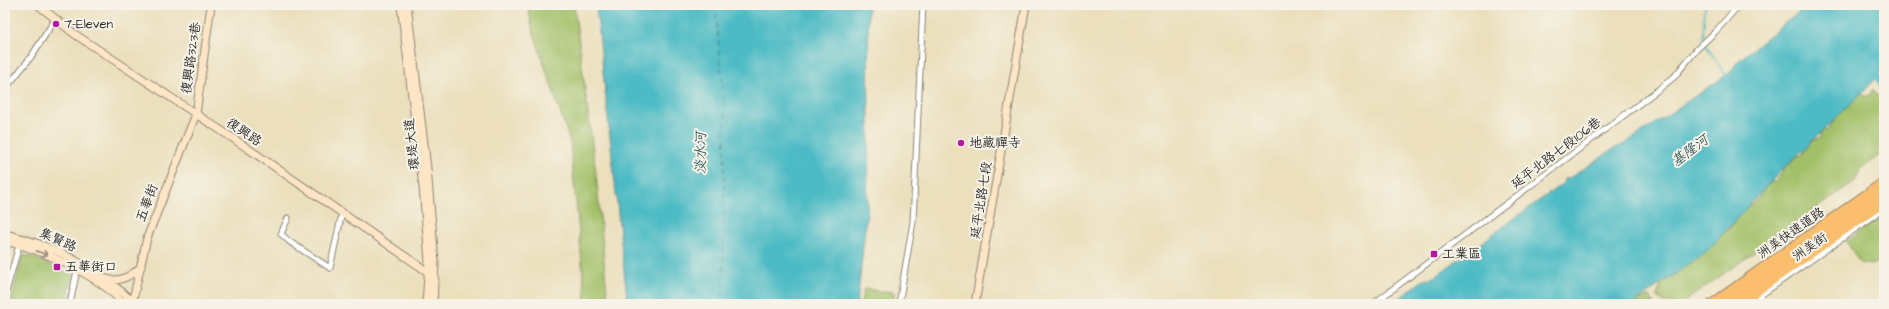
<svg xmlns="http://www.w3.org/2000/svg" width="1889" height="309" viewBox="0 0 1889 309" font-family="'Architects Daughter','LXGW WenKai TC',sans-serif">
	<rect width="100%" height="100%" fill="#f7f3e8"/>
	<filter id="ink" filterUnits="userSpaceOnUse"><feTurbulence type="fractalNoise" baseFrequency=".025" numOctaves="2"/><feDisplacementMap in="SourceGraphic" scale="8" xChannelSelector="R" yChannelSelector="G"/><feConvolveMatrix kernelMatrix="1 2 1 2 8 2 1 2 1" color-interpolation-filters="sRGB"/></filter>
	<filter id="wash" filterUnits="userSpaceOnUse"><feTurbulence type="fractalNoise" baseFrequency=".012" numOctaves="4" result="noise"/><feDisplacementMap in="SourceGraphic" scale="16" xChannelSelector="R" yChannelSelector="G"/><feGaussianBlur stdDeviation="0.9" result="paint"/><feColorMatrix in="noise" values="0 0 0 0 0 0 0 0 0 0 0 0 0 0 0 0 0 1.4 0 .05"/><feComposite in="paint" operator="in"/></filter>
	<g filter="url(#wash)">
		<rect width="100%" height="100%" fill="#ebdfbc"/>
		<path fill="#a2c067" stroke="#667649" d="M528 5H574L596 173 608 304H586L570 141 532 28Z
			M1873 89 1884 104V152L1862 168 1855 181 1681 304C1670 304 1662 306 1657 295L1662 283 1677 273 1679 268 1691 263 1725 230H1728L1734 222 1733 218 1735 216 1738 217 1745 207C1757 205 1762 190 1770 181L1774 182 1783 172 1784 165 1786 163 1789 164 1794 158 1801 155 1809 143 1821 137 1820 133 1824 130 1827 131 1840 111 1862 92 1865 96H1869Z
			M1884 216V273L1876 262 1872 265 1860 263 1846 241Z
			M23 255 33 257 72 275 67 304H10Z
			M864 289 894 292 893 304H861Z
			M1650 296 1655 304H1633L1635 302Z"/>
		<path fill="#4dbbc5" stroke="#3c7378" d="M596 5H868L869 130 867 210 857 304H626L627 298Z
			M1805 5H1884V68L1872 83 1774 178 1707 251 1633 304H1392L1422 281 1434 277 1562 184 1565 179 1571 177 1615 148 1623 145 1731 72 1737 62 1799 12Z"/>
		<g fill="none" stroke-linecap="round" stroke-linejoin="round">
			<path stroke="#4dbbc5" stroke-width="1.5" d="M1703 41 1705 5
				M1705 44 1726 76"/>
			<path stroke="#4dbbc5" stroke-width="8" d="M1872 68 1878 75 1884 87"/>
			<path stroke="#375d61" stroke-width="1" stroke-dasharray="5 4" stroke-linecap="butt" d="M715 5 725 112 723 304"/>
		</g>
	</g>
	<g filter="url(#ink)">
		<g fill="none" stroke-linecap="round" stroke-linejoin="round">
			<defs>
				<path id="street" d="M5 89 31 57 56 18
					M288 218 281 234 290 242 330 268 342 213
					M5 295 20 242
					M70 304 77 270
					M899 304 913 222 923 5
					M1373 304 1659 89 1674 77 1697 49 1716 31 1739 5
					M1748 304 1884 209"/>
				<path id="secondary" d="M38 5 76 35 234 139 428 272 435 280
					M401 5 423 187 429 262 426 304
					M407 5 427 168 435 262 433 304
					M5 234C53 245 100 269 135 304
					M5 241C38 248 103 277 123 304
					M107 279C119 283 132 275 141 267
					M132 304 147 238 196 114 211 5
					M975 304 1026 5"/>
				<path id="highway" d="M1712 304 1884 182
					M1726 304 1884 192
					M1738 304 1884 202"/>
			</defs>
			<use href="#street" stroke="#8b8574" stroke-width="7"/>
			<use href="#secondary" stroke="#8b8574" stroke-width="9"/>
			<use href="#highway" stroke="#8b8574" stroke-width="11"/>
			<use href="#street" stroke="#fff" stroke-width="5"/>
			<use href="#secondary" stroke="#fde5c5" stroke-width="7"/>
			<use href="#highway" stroke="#fbbe6e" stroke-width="9"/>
		</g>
		<defs><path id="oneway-shaft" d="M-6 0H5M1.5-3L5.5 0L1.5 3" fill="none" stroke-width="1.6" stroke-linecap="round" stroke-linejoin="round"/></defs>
		<use stroke="#948878" href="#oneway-shaft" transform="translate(42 253) rotate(20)"/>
	</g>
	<g fill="#b5179e" stroke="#f7f3e8" stroke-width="1.5">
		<circle cx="56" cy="24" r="4"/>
		<circle cx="961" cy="143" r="4"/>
		<rect x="1430" y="250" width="8" height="8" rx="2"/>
		<rect x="53" y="263" width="8" height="8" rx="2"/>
	</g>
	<g text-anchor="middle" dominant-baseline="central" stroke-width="4" stroke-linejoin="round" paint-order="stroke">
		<g font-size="13" fill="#2b2b2b" stroke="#f7f3e8" text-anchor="start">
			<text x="64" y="24">7-Eleven</text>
			<text x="969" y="143">地藏禪寺</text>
			<text x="1442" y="254">工業區</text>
			<text x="65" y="267">五華街口</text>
		</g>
		<g font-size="13" fill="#2b2b2b" stroke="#f7f3e8">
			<text transform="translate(191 58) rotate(-82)">復興路323巷</text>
			<text transform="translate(244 132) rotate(34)">復興路</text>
			<text transform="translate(412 144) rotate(-96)">環堤大道</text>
			<text transform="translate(1556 153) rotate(-37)">延平北路七段106巷</text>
			<text transform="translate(981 200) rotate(-81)">延平北路七段</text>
			<text transform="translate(147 203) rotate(-69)">五華街</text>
			<text transform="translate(1791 233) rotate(-35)">洲美快速道路</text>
			<text transform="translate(58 240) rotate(24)">集賢路</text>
			<text transform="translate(1810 247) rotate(-35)">洲美街</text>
		</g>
		<g font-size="14" font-style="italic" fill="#375d61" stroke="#f7f3e8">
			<text transform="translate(1690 151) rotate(-37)">基隆河</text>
			<text transform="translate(701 153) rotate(-89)">淡水河</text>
		</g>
	</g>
	<rect width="1889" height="309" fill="none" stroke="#f7f3e8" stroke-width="20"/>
</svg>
